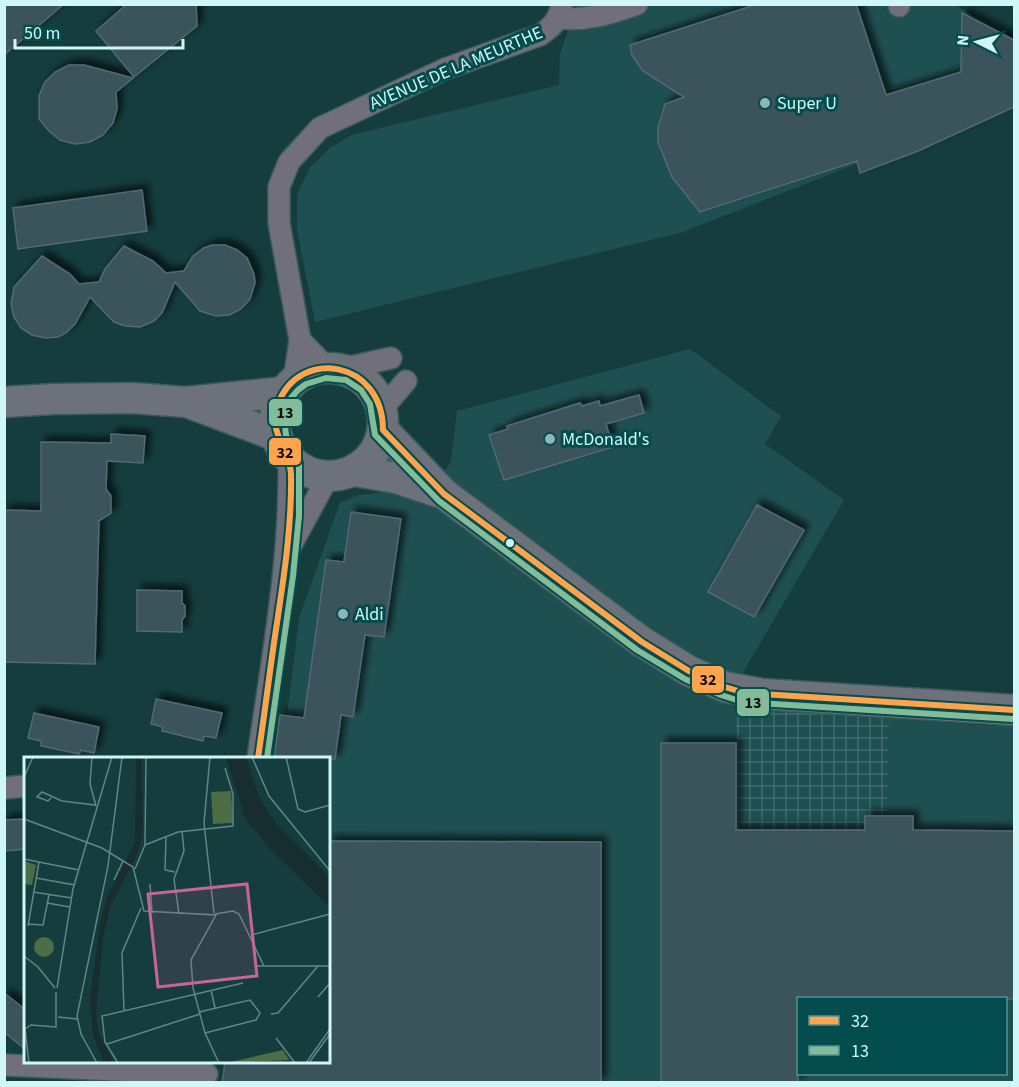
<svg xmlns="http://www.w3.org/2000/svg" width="1019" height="1087" viewBox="0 0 1019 1087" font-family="'Source Sans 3',sans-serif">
	<defs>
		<pattern id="industrial-grid" width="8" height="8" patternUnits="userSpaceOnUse" patternTransform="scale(1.5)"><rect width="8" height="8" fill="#1f5051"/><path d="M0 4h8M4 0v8" fill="none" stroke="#3e6a6b"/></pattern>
		<filter id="shadow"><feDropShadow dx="5.5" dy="-5.5" stdDeviation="3" flood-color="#0009"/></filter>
	</defs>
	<rect width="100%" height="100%" fill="#153d3d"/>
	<path fill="#1f5051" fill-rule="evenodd" d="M577 5H955L1014 40V102L683 232 315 322 297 229V195L309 169 331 147 352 135 559 85 560 54Z
		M690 349 781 416 765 444 844 500 741 676 736 708 995 726H998L999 724H1014V1082H222L225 1062H328V758H274L280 715H287L299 618 340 503 358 495 383 492 405 496 424 503 451 461 457 411ZM798 998H1006V1074H798Z"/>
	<path fill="url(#industrial-grid)" d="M739 708 889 718 886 844 798 998V1034H735L736 743V709Z"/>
	<path fill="#3a525a" stroke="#526b73" stroke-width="1.5" filter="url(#shadow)" d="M4 4H64L4 55Z
		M127 4H196L197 26 134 77 96 31Z
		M758 4H856L886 95 961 72 962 13 1014 40V107L918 151 860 173 857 161 700 212 672 177 658 142V128L665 104 684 97 643 71 632 55 630 45Z
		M69 65H84L133 78 116 92 117 109 113 123 103 135 90 142 75 144 60 140 49 131 39 119V96L45 82 55 72Z
		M142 190 147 231 18 249 13 208Z
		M212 245H225L237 250 247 258 254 274 255 283 250 299 241 309 229 315 216 316 200 311 175 282 162 313 154 321 140 327 125 326 114 322 90 297 75 324 66 333 58 337 45 338 32 335 21 328 14 317 11 304 14 287 42 256 70 274 79 284 99 282 105 269 124 246 153 261 166 273 184 271 193 256 204 248Z
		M639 395 644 413 606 424 613 447 504 480 489 435 508 429 507 426 580 403 582 406 599 401 600 406Z
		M111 434 145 436 143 463 107 461 106 489 111 496V513L99 521 95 664 4 662V510L41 511V442L111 443Z
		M757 505 804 530 754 617 708 592Z
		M351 512 401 519 384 637 365 635 353 717 341 715 335 759H274L280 715 304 718 326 560 344 562Z
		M137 590 182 591V603L185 606V616L182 620V632L137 631Z
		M156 699 222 713 216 738 204 736 203 741 179 735 162 731 163 727 151 724Z
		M34 713 99 727 94 753 81 750 79 754 41 746V741L28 738Z
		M661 743H736V830H865V816H913V830L1014 831V999H798V1083H661Z
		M26 819V849L4 851V820Z
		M328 841 601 842V1083H222L225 1062H328Z
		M4 993 26 1010V1050L4 1032Z"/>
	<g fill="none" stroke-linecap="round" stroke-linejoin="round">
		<defs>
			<path id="street" d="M899 6V4
				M558 18C588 21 609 14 637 4
				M300 340 327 368
				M341 369 391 358
				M294 381 300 340 279 223V187L289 162 320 128 445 69 540 35C552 27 559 20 562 4
				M382 409 406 381
				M289 549 328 477
				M258 758C272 659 291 560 289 459
				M4 788 26 786
				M4 1065 207 1074"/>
			<path id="secondary" d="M275 422a54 54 0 1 1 108 0a54 54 0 1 1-108 0Z
				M4 402 54 399 132 398 186 402 285 392
				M192 404 277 436
				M383 430 444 494 642 642 689 671 725 687 762 694 1014 710
				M355 471 396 478 438 492"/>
		</defs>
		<use href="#street" stroke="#3a5b5b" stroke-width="24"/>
		<use href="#secondary" stroke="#3a5b5b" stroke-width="33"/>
		<use href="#street" stroke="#716f79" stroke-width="21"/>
		<use href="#secondary" stroke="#6d717a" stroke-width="30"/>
		<defs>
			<path id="bus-1" d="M258 758C264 718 269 677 275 636 283 583 292 528 291 474 290 448 267 433 278 404 299 347 383 360 383 430L444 494 642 642 689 671 725 687 745 693 1014 710"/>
			<path id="bus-2" d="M267 758 293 576 299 516V463L286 435 284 416 291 398 298 390 306 384 326 378 346 380 361 390 370 404 375 435 439 501 637 650 685 679 721 695 743 702 1013 719"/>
		</defs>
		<use href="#bus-1" stroke="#044d4e" stroke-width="10"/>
		<use href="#bus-2" stroke="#044d4e" stroke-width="10"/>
		<use href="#bus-1" stroke="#ffa34c" stroke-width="6"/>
		<use href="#bus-2" stroke="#83bc99" stroke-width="6"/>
	</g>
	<g fill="#8fb6b6" stroke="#044d4e" stroke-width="2">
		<circle cx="765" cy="103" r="6"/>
		<circle cx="550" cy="439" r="6"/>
		<circle cx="343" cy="614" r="6"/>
	</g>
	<circle fill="#d0f7f7" stroke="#044d4e" stroke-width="2" cx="510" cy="543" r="5"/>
	<g text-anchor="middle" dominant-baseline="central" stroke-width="6" stroke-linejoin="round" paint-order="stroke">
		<g font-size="18" fill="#d0f7f7" stroke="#044d4e">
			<text transform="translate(456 68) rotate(-23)">AVENUE DE LA MEURTHE</text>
		</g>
		<g font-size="18" fill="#d0f7f7" stroke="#044d4e" text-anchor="start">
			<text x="777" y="103">Super U</text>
			<text x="562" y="439">McDonald's</text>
			<text x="355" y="614">Aldi</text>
		</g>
	</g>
	<g transform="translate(24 757)">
		<rect width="306" height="306" fill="#153d3d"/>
		<path d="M207 34 209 66 189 67 187 35ZM10 190a10 10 0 1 1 20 0a10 10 0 1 1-20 0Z" fill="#4d6d47"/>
		<path d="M0 104 12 108 8 128 0 127Z" fill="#4d6d47"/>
		<path d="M259 293 265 303 202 306Z" fill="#4d6d47"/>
		<path d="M112 0H117L119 76 112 100 86 150 79 181 72 254 74 275 90 306H80L69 277 66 241 77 161 84 138 111 86ZM202 0H222L235 41 253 68 306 120V150L246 92 221 61Z" fill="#182d2d"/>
		<path fill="none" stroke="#608787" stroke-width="1.5" d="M68 0 66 27 72 49M186 0 180 66 190 156M228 0 245 39 306 114M262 0 274 52M0 20 9 0M27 41 24 44 13 40 18 35 38 44 71 48M274 52 281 55 306 48M0 62 78 91 109 110 120 154 192 158 167 203 169 231 181 276 195 306M142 80 141 113 151 115M121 88 154 75 209 69V37L201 11M0 102 55 113M111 112 121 88 122 0M12 121 51 128M90 123 99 104M126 127 128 156M9 135 48 141M23 146 46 150M155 157 150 122 160 94 158 74M191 157 209 154 215 157 240 209M4 167 19 168 25 138M4 169 15 105M227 178 306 157M0 199 14 210 31 231M231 209H306M33 231 49 132 88 0M187 233 191 251M294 240 306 226M100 254 98 196 117 151M175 255 226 243 236 256 232 263 181 276M247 257 254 256 294 209M34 260 53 262M252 281 271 306M83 287 176 257M5 306 1 272 7 268 32 270V235M73 306 57 277 53 259 84 109 98 0M94 306 81 285 78 259 219 226M282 306 306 272M285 306 306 277"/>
		<path fill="#c76692" fill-opacity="0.15" stroke="#c76692" stroke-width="3" d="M223 127 233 219 134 230 124 137Z"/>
		<rect width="306" height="306" fill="none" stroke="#d0f7f7" stroke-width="3"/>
	</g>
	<g stroke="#044d4e" stroke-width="2">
		<rect x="268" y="398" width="35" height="29" rx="6" fill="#83bc99"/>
		<rect x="268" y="437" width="34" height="29" rx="6" fill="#ffa34c"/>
		<rect x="691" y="665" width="34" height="29" rx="6" fill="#ffa34c"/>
		<rect x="736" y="688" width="34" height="29" rx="6" fill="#83bc99"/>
	</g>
	<g font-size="16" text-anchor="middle" font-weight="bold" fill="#111">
		<text x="285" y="418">13</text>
		<text x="285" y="458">32</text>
		<text x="708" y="685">32</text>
		<text x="753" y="708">13</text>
	</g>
	<rect width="1019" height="1087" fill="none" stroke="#d0f7f7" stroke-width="12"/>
	<rect x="797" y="997" width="210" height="78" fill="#044d4e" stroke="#569192" stroke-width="1.5"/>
	<rect x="809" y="1016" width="30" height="9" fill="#ffa34c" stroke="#569192" stroke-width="1.5"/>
	<text x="851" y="1027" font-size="18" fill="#d0f7f7">32</text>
	<rect x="809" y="1046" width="30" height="9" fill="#83bc99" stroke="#569192" stroke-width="1.5"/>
	<text x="851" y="1057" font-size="18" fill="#d0f7f7">13</text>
	<g transform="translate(977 42) rotate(276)" stroke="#044d4e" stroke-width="4.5" paint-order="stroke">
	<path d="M0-4.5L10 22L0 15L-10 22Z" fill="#d0f7f7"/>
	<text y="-9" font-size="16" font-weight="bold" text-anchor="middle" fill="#d0f7f7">N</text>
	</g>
	<path d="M15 39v9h168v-9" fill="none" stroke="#d0f7f7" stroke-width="3"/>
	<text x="24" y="39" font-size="18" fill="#d0f7f7" stroke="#044d4e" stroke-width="4.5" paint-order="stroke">50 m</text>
</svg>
